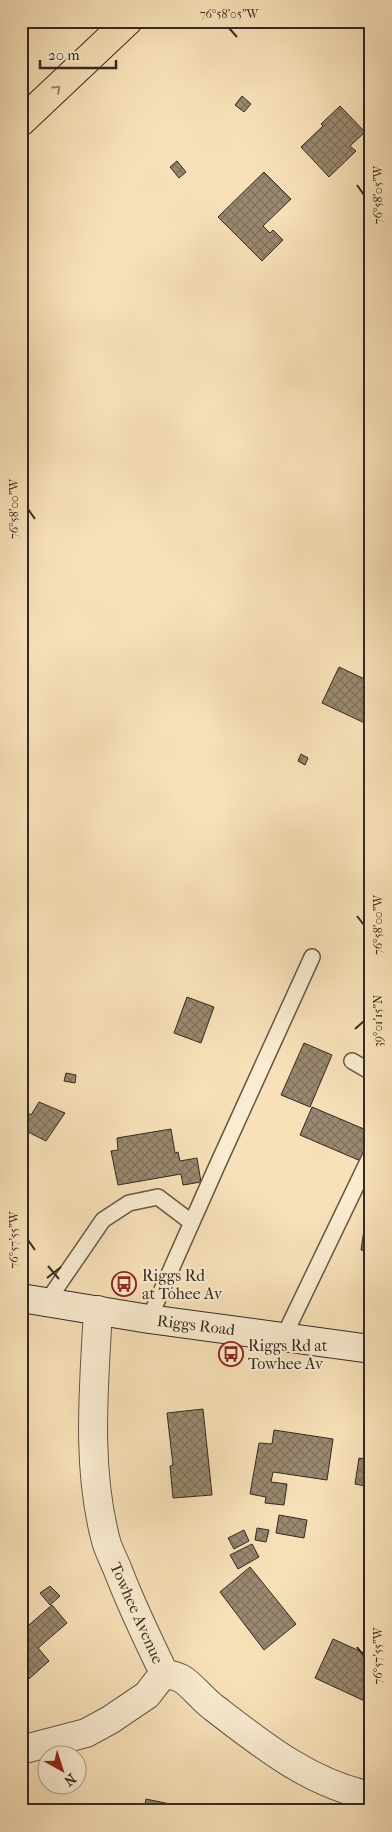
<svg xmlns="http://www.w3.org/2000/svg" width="392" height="1832" viewBox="0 0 392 1832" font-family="'IM FELL French Canon',serif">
	<defs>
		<pattern id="building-cross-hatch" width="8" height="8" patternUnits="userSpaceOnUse" patternTransform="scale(1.25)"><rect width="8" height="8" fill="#9a8970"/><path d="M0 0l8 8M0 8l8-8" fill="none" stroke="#7e705c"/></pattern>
	</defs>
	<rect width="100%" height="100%" fill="#f8e1b9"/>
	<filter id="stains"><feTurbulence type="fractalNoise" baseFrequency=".004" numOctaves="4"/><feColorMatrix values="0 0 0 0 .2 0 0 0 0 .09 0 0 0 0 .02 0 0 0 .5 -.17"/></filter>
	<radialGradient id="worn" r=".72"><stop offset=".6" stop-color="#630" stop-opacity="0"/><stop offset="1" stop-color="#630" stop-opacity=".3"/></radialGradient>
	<path fill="url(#building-cross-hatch)" stroke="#352920" d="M242 96 251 104 244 112 235 105Z
		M340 106 365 132 350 146 356 151 329 177 301 147 323 126 321 124Z
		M177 161 186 172 179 178 170 167Z
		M264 172 291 199 263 226 270 233 273 230 283 240 262 261 218 217Z
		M339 667 371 682V726L322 703Z
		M301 754 308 758 305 765 298 761Z
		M187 997 214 1007 201 1043 174 1033Z
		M304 1043 332 1055 310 1107 281 1095Z
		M66 1073 76 1075 75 1083 64 1081Z
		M39 1102 65 1113 46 1141 24 1130 26 1126 21 1123V1109L31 1115Z
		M312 1107 371 1132V1145L363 1162 300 1135Z
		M171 1129 175 1153 178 1152 180 1161 197 1158 201 1182 183 1185 181 1174 118 1185 111 1151 118 1150 117 1138Z
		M367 1210 371 1211V1252L361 1250Z
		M203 1409 212 1495 173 1498 170 1466 173 1465 167 1413Z
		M274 1430 333 1439 327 1480 273 1472 271 1482 287 1484 284 1505 265 1503 266 1497 250 1494 259 1443 272 1444Z
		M359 1458 371 1460V1487L355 1484Z
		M279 1515 307 1520 304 1538 276 1533Z
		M257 1528 269 1530 266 1542 255 1540Z
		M244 1530 249 1541 234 1549 228 1538Z
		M252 1544 259 1557 238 1569 230 1555Z
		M250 1567 296 1624 264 1650 220 1592Z
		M50 1586 60 1596 50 1605 40 1593Z
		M52 1605 67 1623 38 1648 49 1661 21 1686V1632Z
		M333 1639 371 1656V1704L315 1678Z
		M146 1799 170 1804 169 1807 193 1811H144Z"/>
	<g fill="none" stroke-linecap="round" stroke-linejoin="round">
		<defs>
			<path id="service" d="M352 1061 371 1072
				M46 1303 103 1220 129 1203 158 1197 191 1222
				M149 1319 216 1168 312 957
				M284 1336 371 1155"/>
			<path id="minor" d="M98 1310C94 1387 86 1466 106 1541 109 1552 115 1562 119 1573 132 1607 148 1640 164 1673 169 1675 177 1676 182 1679 191 1684 203 1700 213 1707 261 1744 310 1784 371 1796
				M21 1750 86 1733 110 1720 147 1695 164 1673"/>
			<path id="secondary" d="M21 1298 149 1319 371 1349"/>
			<path id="motorway" d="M21 122 128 21"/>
		</defs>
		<use href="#service" stroke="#665746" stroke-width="18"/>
		<use href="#minor" stroke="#665746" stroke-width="30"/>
		<use href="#secondary" stroke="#352920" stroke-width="30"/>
		<use href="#motorway" stroke="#352920" stroke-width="30"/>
		<use href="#service" stroke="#faecd2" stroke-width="15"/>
		<use href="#minor" stroke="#faecd2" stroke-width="28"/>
		<use href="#secondary" stroke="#faecd2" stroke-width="28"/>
		<use href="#motorway" stroke="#f8e1b9" stroke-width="28"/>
	</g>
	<defs><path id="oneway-chevron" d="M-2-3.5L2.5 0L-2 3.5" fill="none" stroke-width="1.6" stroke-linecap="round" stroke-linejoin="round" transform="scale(1.25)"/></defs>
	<use stroke="#96856c" href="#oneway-chevron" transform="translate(57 89) rotate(-43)"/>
	<path fill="none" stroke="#352920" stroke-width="2" d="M229 28 237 37M357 185 364 195M28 509 35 519M357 916 364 925M355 1029 364 1021M28 1240 35 1250M48 1266 59 1279M47 1278 61 1267M357 1647 364 1656"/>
	<defs>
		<symbol id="bus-ring" viewBox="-11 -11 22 22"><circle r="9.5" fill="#faecd2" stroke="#8f2418" stroke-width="1.5"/><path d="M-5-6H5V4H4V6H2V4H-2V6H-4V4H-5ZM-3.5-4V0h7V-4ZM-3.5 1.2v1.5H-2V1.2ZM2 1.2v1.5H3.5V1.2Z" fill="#8f2418"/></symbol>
	</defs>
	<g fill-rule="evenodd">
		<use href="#bus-ring" x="110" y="1270" width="28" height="28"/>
		<use href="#bus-ring" x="217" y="1340" width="28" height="28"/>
	</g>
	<g text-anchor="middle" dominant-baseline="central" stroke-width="4.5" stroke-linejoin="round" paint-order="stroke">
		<g font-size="16" fill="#352920" stroke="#faecd2" text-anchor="start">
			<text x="142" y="1275">Riggs Rd<tspan x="142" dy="18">at Tohee Av</tspan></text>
			<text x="248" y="1345">Riggs Rd at<tspan x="248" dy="18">Towhee Av</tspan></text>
		</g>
		<g font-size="16" fill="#352920" stroke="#faecd2">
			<text transform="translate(196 1325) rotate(7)">Riggs Road</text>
			<text transform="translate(137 1613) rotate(66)">Towhee Avenue</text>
		</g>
	</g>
	<rect width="392" height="1832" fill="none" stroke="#f8e1b9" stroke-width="55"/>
	<g transform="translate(62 1770) rotate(141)"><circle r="24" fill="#faecd2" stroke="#ab9e8b"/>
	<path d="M0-4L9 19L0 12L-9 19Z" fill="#8f2418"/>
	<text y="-8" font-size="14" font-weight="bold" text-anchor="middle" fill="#352920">N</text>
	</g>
	<path d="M40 60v8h76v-8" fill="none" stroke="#352920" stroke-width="2.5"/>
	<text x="48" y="60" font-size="15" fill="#352920" stroke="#faecd2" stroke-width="4" paint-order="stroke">20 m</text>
	<rect x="28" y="28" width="336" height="1776" fill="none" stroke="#352920" stroke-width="2"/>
	<g font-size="12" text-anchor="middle" fill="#352920">
		<text x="229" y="18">76°58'05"W</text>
		<text transform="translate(378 195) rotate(-90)" y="4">76°58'05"W</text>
		<text transform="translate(14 509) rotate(-90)" y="4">76°58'00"W</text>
		<text transform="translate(378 925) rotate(-90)" y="4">76°58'00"W</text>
		<text transform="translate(378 1021) rotate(-90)" y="4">39°01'15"N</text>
		<text transform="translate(14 1240) rotate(-90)" y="4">76°57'55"W</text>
		<text transform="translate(378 1656) rotate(-90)" y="4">76°57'55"W</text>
	</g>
	<rect width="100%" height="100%" filter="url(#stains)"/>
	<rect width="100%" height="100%" fill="url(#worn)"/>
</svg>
